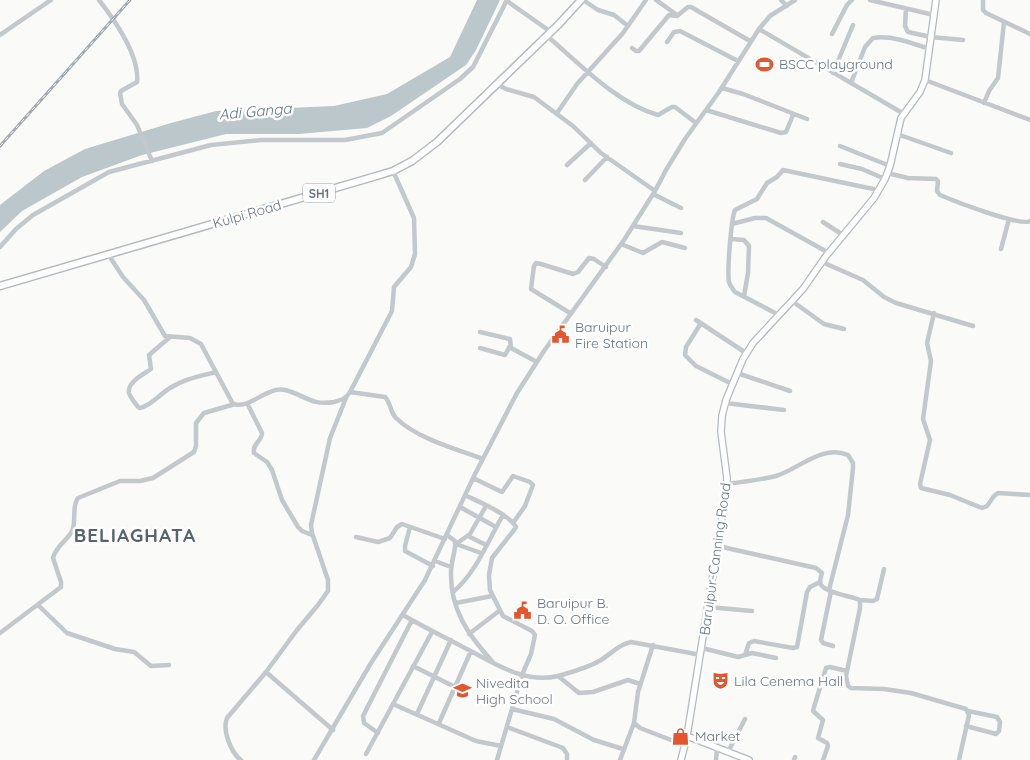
<svg xmlns="http://www.w3.org/2000/svg" width="1030" height="760" viewBox="0 0 1030 760" font-family="Quicksand,sans-serif">
	<rect width="100%" height="100%" fill="#fafaf8"/>
	<path fill="#bbc7cb" d="M477 0H500L476 50 466 65 391 116 367 128 299 134H226L142 155 82 177 22 211 0 232V205L44 171 85 149 171 123 216 111 334 106 387 94 450 57Z"/>
	<g fill="none" stroke-linecap="round" stroke-linejoin="round">
		<defs>
			<path id="secondary" d="M687 736 749 760
				M681 760 687 736 726 493 727 478 721 432 722 416 726 400 743 359 753 343 803 289 826 256 874 198 885 179 890 166 901 118 920 92 925 80 936 0"/>
			<path id="primary" d="M0 286 373 177 393 171 412 161 437 142 559 24 581 0"/>
		</defs>
		<use href="#secondary" stroke="#b3babf" stroke-width="8"/>
		<use href="#primary" stroke="#b5babe" stroke-width="9"/>
		<path stroke="#c3c8cc" stroke-width="4.5" d="M99 0C114 19 140 56 137 82L121 91 120 93 122 104 137 125 152 161
			M583 0 598 10 614 15 628 26
			M656 0 677 15
			M781 0 787 6
			M870 0 934 15
			M983 0V10L986 13 1030 34
			M507 1 551 32
			M906 9 905 26 908 32 931 37 963 40
			M759 29 904 114
			M832 34 847 5 852 0
			M0 35 51 0
			M547 36C579 63 616 103 658 115L672 107H675L696 123
			M667 42 674 32 680 31 738 61
			M632 48 636 51H639L669 15 677 16 688 7H691L750 41
			M833 73 853 25
			M925 80 1030 120
			M851 83 865 47 873 38C891 35 912 43 929 49
			M497 84 506 89 534 97 573 126 601 153 655 191
			M722 88 743 94 807 119
			M984 103 989 91 998 78 1004 22
			M706 110 781 133 786 132 793 115
			M557 113 577 84 623 33 646 0
			M897 134 951 153
			M840 146 890 166
			M840 164 862 169 885 179
			M567 165 591 143
			M887 173 908 178 936 179 938 181 937 191 940 195C954 201 1021 227 1030 221
			M585 180 607 157
			M653 194 681 208
			M823 222 843 235
			M732 224 755 218H766L829 253
			M633 226 681 233
			M731 239 744 240 749 246 748 273 744 296
			M621 244 643 253 662 242 685 248
			M0 247 16 229 33 215 109 172 211 145 261 140H345L382 133 460 79 473 67 507 0
			M1001 249 1009 219
			M108 254 123 277 144 300 165 336 190 338 201 344 233 404C251 409 267 386 285 390 305 395 311 406 334 402 341 400 346 399 350 392L392 311 394 287 411 267 415 254 414 218 393 171
			M822 262 863 280 884 297 896 303 973 326
			M792 301 824 324 844 329
			M570 313 531 289 534 266 536 263 541 264 573 274 578 272 589 258 594 259 606 267
			M934 313 927 343 931 361 923 419 930 440 920 484 921 488 950 495 982 508 987 506 994 496 998 493 1030 495
			M779 315 735 292C733 289 730 286 729 282 727 273 731 219 735 210L757 199 767 183 777 177 783 170 878 190
			M696 320 746 353
			M701 323 686 347 685 355 696 366 732 384
			M480 332 510 339 511 348 537 362
			M170 337 149 355 151 369C144 374 127 382 129 393 130 397 135 403 138 407L140 408C151 406 160 394 170 388 184 379 200 376 216 372
			M480 348 505 355 510 346
			M737 373 790 391
			M350 392 385 397C391 403 390 412 396 418 416 438 456 449 483 459
			M247 403 262 433C262 441 252 444 254 453L267 462 272 470 282 500 298 527 302 531 312 535
			M725 403 784 410
			M473 478 502 492 513 476 530 482 533 485 525 506 513 523
			M726 484C743 482 760 480 776 476 799 469 822 444 848 455L853 463V468L848 515 829 590
			M465 495C479 502 509 514 516 527L514 530 492 558 489 575 490 590 503 616 532 631 535 635 531 654 522 675 497 760
			M460 507 496 527
			M410 527 405 546V551L433 566
			M447 535 455 541C456 551 451 561 451 572 450 609 468 635 492 661
			M468 536 486 545
			M356 537 378 542 390 538 397 527 402 524 445 539
			M456 544 470 534 486 506
			M456 544 481 553
			M718 546 816 568 822 573C821 576 819 581 821 585 827 593 850 596 860 600V608L846 676 848 686 851 688 884 689 911 693 966 709 969 715 959 760
			M435 561 451 567
			M831 591 821 640 823 643 833 646
			M453 592C476 573 488 541 503 515
			M860 600 873 601 877 599 884 569
			M456 603 492 596
			M38 605 67 633 115 649 134 652 151 666 169 665
			M708 607 752 611
			M403 615C422 626 442 636 461 646 490 660 523 685 558 676 572 672 588 668 601 660 611 654 619 644 631 642L701 655
			M432 632 393 704 476 741 501 746
			M0 633 61 587V582L53 558C56 546 67 541 72 531 77 520 71 508 78 498L120 481H140L153 478 194 452 196 446V423L204 413 235 404
			M469 634 499 611
			M653 645 638 692 634 723 640 728 684 745
			M702 648 738 657 752 653 776 658
			M745 655 749 643 754 641 793 648 797 647 807 592 810 587 820 582
			M413 666 455 687
			M266 672 333 730
			M558 676 579 693 593 692 628 680 640 684
			M512 709 554 719 594 740 623 749
			M417 714 451 640
			M439 723 471 651
			M966 726 996 734 999 731 1000 722 997 717 968 711
			M507 727 563 748 567 754V760
			M378 733 364 723 363 716 412 620
			M728 752 745 719
			M366 754 393 704
			M241 760C231 753 222 730 227 718L266 672 297 630 318 605 328 591V580L312 533 311 525 330 438 346 398
			M314 760 371 663 425 580 475 474 517 393 544 351 624 240 655 191 666 170 685 139 719 92 759 29 770 16 795 0
			M620 760 634 723
			M716 760 717 748
			M794 760 795 757
			M823 760 828 746 827 743 818 738 823 720 813 711 814 707 826 668 830 667 847 671"/>
		<use href="#secondary" stroke="#fff" stroke-width="5.5"/>
		<use href="#primary" stroke="#fff" stroke-width="6"/>
		<defs>
			<path id="rail" d="M0 146 130 0"/>
		</defs>
		<use href="#rail" stroke="#a2aab0" stroke-width="3"/>
		<use href="#rail" stroke="#fff" stroke-width="1" stroke-dasharray="4" stroke-linecap="butt"/>
	</g>
	<defs>
		<symbol id="stadium-bare" viewBox="-9 -9 18 18"><path d="M0-5a6.5 5 0 1 0 0 10a6.5 5 0 1 0 0-10ZM-3.5-1.8h7v3.6h-7Z" fill="#e4572e" stroke="#fff" stroke-width="2.5" paint-order="stroke"/></symbol>
		<symbol id="civic-bare" viewBox="-9 -9 18 18"><path d="M-.6-6.5H3V-4.5H.6V-3L4-1V1h2V6H-6V1h2V-1L-.6-3ZM-1.2 2.5V6h2.4V2.5Z" fill="#e4572e" stroke="#fff" stroke-width="2.5" paint-order="stroke"/></symbol>
		<symbol id="theatre-bare" viewBox="-9 -9 18 18"><path d="M-5-5.5Q0-4 5-5.5V0Q5 5 0 6Q-5 5-5 0ZM-3.3-2.5H-1v1.5H-3.3ZM1-2.5H3.3v1.5H1ZM-2.8 1Q0 5.5 2.8 1Z" fill="#e4572e" stroke="#fff" stroke-width="2.5" paint-order="stroke"/></symbol>
		<symbol id="school-bare" viewBox="-9 -9 18 18"><path d="M0-5L7-2L0 1L-7-2ZM-4 1L0 2.5L4 1V4Q0 6-4 4Z" fill="#e4572e" stroke="#fff" stroke-width="2.5" paint-order="stroke"/></symbol>
		<symbol id="shop-bare" viewBox="-9 -9 18 18"><path d="M-5-2.5h2.3a2.7 3.5 0 0 1 5.4 0H5L5.5 6h-11ZM-1.5-2.5h3a1.5 2.3 0 0 0-3 0Z" fill="#e4572e" stroke="#fff" stroke-width="2.5" paint-order="stroke"/></symbol>
	</defs>
	<g fill-rule="evenodd">
		<use href="#stadium-bare" x="752" y="52" width="25" height="25"/>
		<use href="#civic-bare" x="548" y="322" width="25" height="25"/>
		<use href="#civic-bare" x="510" y="598" width="25" height="25"/>
		<use href="#theatre-bare" x="708" y="668" width="25" height="25"/>
		<use href="#school-bare" x="450" y="678" width="25" height="25"/>
		<use href="#shop-bare" x="668" y="724" width="25" height="25"/>
	</g>
	<g text-anchor="middle" dominant-baseline="central" stroke-width="5" stroke-linejoin="round" paint-order="stroke">
		<rect fill="#fff" stroke="#939fa8" stroke-width="1" x="303" y="183.5" width="32" height="19" rx="4"/>
		<g font-size="12" font-weight="bold" fill="#657683">
			<text x="319" y="193">SH1</text>
		</g>
		<g font-size="14" fill="#657683" stroke="#fff" text-anchor="start">
			<text x="779" y="64">BSCC playground</text>
			<text x="575" y="327">Baruipur<tspan x="575" dy="16">Fire Station</tspan></text>
			<text x="537" y="603">Baruipur B.<tspan x="537" dy="16">D. O. Office</tspan></text>
			<text x="734" y="681">Lila Cenema Hall</text>
			<text x="476" y="683">Nivedita<tspan x="476" dy="16">High School</tspan></text>
			<text x="695" y="736">Market</text>
		</g>
		<g font-size="14" fill="#657683" stroke="#fff">
			<text transform="translate(247 214) rotate(-16)">Kulpi Road</text>
			<text transform="translate(715 559) rotate(-82)">Baruipur-Canning Road</text>
		</g>
		<g font-size="15" font-style="italic" fill="#60757c" stroke="#fff">
			<text transform="translate(255 111) rotate(-5)">Adi Ganga</text>
		</g>
		<g font-size="19" font-weight="bold" letter-spacing="1" fill="#57646e" stroke="#fff">
			<text x="135" y="535">BELIAGHATA</text>
		</g>
	</g>
</svg>
